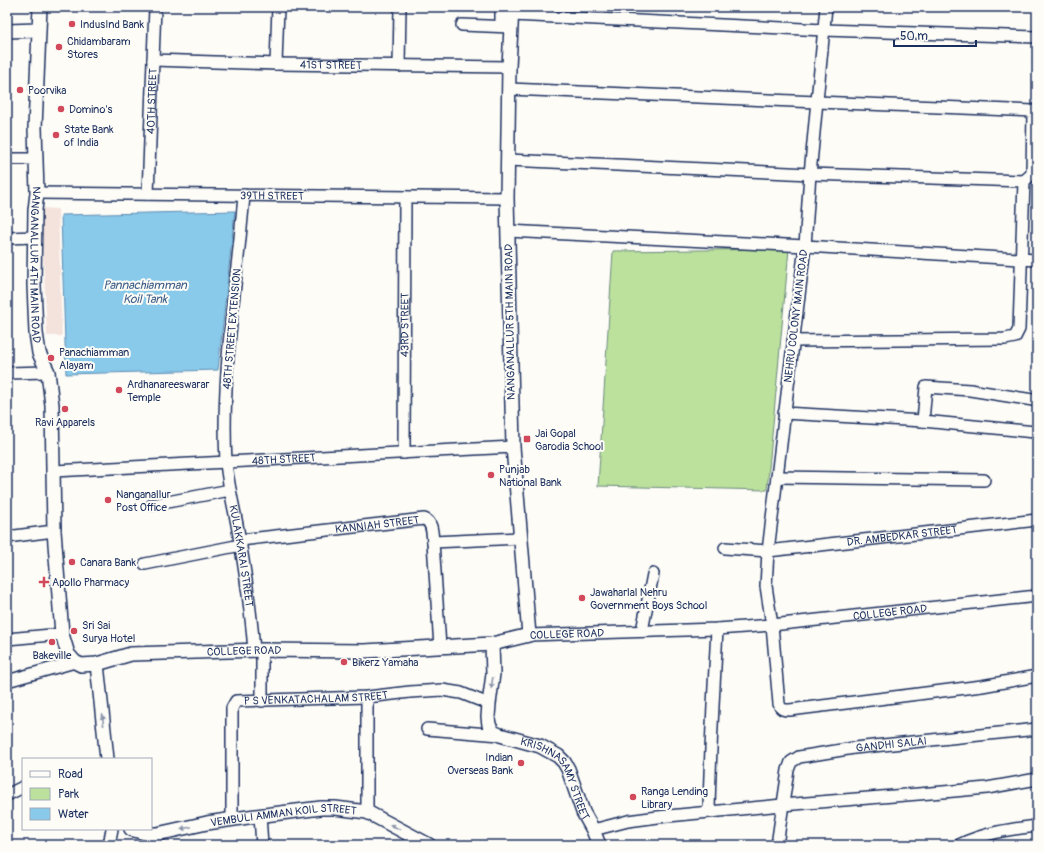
<svg xmlns="http://www.w3.org/2000/svg" width="1044" height="852" viewBox="0 0 1044 852" font-family="Pangolin,sans-serif">
	<rect width="100%" height="100%" fill="#fdfcf7"/>
	<filter id="ink" filterUnits="userSpaceOnUse"><feTurbulence type="fractalNoise" baseFrequency=".025" numOctaves="2"/><feDisplacementMap in="SourceGraphic" scale="8" xChannelSelector="R" yChannelSelector="G"/><feConvolveMatrix kernelMatrix="1 2 1 2 8 2 1 2 1" color-interpolation-filters="sRGB"/></filter>
	<g filter="url(#ink)">
		<path fill="#f4e2dc" d="M41 208 58 209 62 336H47Z"/>
		<path fill="#bbe19c" stroke="#6b887d" d="M789 249 767 490 598 486 613 251Z"/>
		<path fill="#89c9ea" stroke="#5d8bb2" d="M235 211 218 370 66 374 61 215Z"/>
		<g fill="none" stroke-linecap="round" stroke-linejoin="round">
			<defs>
				<g id="minor">
					<path d="M826 7 810 174 805 246 768 551 766 586 772 625 779 704C781 710 784 710 790 710L982 686 1037 676"/>
					<path d="M512 15 824 30 1037 37"/>
					<path d="M462 25 511 27"/>
					<path d="M501 26V7"/>
					<path id="s1" d="M153 60 276 64 509 67"/>
					<path d="M276 64 278 7"/>
					<path d="M399 66 400 7"/>
					<path d="M509 89 1033 111 1032 174 1024 181 1019 329 1015 337 1005 339 793 341"/>
					<path d="M7 159H35"/>
					<path d="M508 160 810 174 1024 181"/>
					<path id="s2" d="M37 193 507 198"/>
					<path id="s3" d="M148 194 155 7"/>
					<path id="s4" d="M244 195C237 284 221 372 226 462 228 485 234 507 238 530 245 570 251 610 254 651"/>
					<path d="M508 231 805 246 1037 260"/>
					<path d="M7 238 34 237"/>
					<path d="M7 373 48 372"/>
					<path d="M784 413 923 421 1035 432"/>
					<path d="M923 421 926 387 970 390 1033 400"/>
					<path id="s5" d="M404 453 405 197"/>
					<path id="s6" d="M54 471 513 447"/>
					<path d="M777 477 984 480"/>
					<path d="M152 505 230 490"/>
					<path d="M7 537 54 531"/>
					<path id="s7" d="M240 540 424 519C433 522 432 534 433 542L521 538"/>
					<path d="M433 542 440 647"/>
					<path id="s8" d="M725 548 768 551 1037 520"/>
					<path d="M145 564 241 545"/>
					<path d="M642 631 653 574"/>
					<path id="s9" d="M529 635 717 629 772 625 1037 596"/>
					<path d="M7 639 62 634"/>
					<path d="M7 681 75 662"/>
					<path d="M367 697V812"/>
					<path d="M262 701V650"/>
					<path d="M427 729 500 735"/>
					<path d="M7 795 23 787"/>
					<path d="M709 811C710 750 714 690 717 629"/>
					<path d="M260 816 262 845"/>
					<path id="s10" d="M232 820V708L236 701 367 697 410 692 442 690 461 693 489 704"/>
					<path d="M593 830 628 821 658 817 782 805 943 792 987 788 1037 779"/>
					<path d="M109 845 112 829"/>
					<path d="M152 845 153 834"/>
					<path id="s11" d="M777 845 788 770 791 762 799 757 854 748 1037 729"/>
					<path d="M959 845C984 833 1010 829 1037 826"/>
				</g>
				<g id="tertiary">
					<path id="s12" d="M40 7 35 128 37 193 35 210 34 285 36 333 39 353 48 372 52 405 54 531 62 634 68 654 75 662 81 665 97 664 131 654 262 650 364 651 492 644 529 635 513 447 507 198 509 67 512 7"/>
					<path d="M7 31 38 30"/>
					<path id="s13" d="M492 644 493 674 489 704 488 717 489 725 493 732 500 735 540 746 558 756 564 762 568 769 583 812 593 830 599 845"/>
					<path d="M97 664 107 759"/>
					<path id="s14" d="M131 829 148 834H157L207 823 248 817 321 808H335L367 812 429 845"/>
				</g>
			</defs>
			<use href="#minor" stroke="#1b2f5e" stroke-width="14"/>
			<use href="#tertiary" stroke="#1b2f5e" stroke-width="16"/>
			<use href="#minor" stroke="#fdfcf7" stroke-width="11"/>
			<use href="#tertiary" stroke="#fdfcf7" stroke-width="13"/>
		</g>
		<defs><path id="oneway-solid" d="M-6-.8H1V-3.2L6.5 0L1 3.2V.8H-6Z"/></defs>
		<g fill="#8c96aa">
			<use href="#oneway-solid" transform="translate(492 683) rotate(98)"/>
			<use href="#oneway-solid" transform="translate(103 720) rotate(-96)"/>
			<use href="#oneway-solid" transform="translate(395 827) rotate(-152)"/>
			<use href="#oneway-solid" transform="translate(186 828) rotate(168)"/>
		</g>
	</g>
	<g fill="#d1495b" stroke="#fdfcf7" stroke-width="1.5">
		<circle cx="72" cy="24" r="4"/>
		<circle cx="59" cy="47" r="4"/>
		<circle cx="20" cy="90" r="4"/>
		<circle cx="61" cy="109" r="4"/>
		<circle cx="56" cy="135" r="4"/>
		<circle cx="51" cy="358" r="4"/>
		<circle cx="119" cy="390" r="4"/>
		<circle cx="65" cy="409" r="4"/>
		<rect x="523" y="435" width="8" height="8" rx="2"/>
		<circle cx="491" cy="475" r="4"/>
		<circle cx="108" cy="500" r="4"/>
		<circle cx="72" cy="562" r="4"/>
		<path d="M42 576h4v4h4v4h-4v4h-4v-4h-4v-4h4z"/>
		<circle cx="582" cy="598" r="4"/>
		<circle cx="74" cy="631" r="4"/>
		<circle cx="52" cy="642" r="4"/>
		<circle cx="344" cy="662" r="4"/>
		<circle cx="521" cy="763" r="4"/>
		<circle cx="633" cy="797" r="4"/>
	</g>
	<g text-anchor="middle" dominant-baseline="central" stroke-width="4" stroke-linejoin="round" paint-order="stroke">
		<g font-size="11" fill="#1b2f5e" stroke="#fdfcf7" text-anchor="start">
			<text x="80" y="24">IndusInd Bank</text>
			<text x="67" y="41">Chidambaram<tspan x="67" dy="13">Stores</tspan></text>
			<text x="28" y="90">Poorvika</text>
			<text x="69" y="109">Domino's</text>
			<text x="64" y="129">State Bank<tspan x="64" dy="13">of India</tspan></text>
			<text x="59" y="352">Panachiamman<tspan x="59" dy="13">Alayam</tspan></text>
			<text x="127" y="384">Ardhanareeswarar<tspan x="127" dy="13">Temple</tspan></text>
			<text x="65" y="422" text-anchor="middle">Ravi Apparels</text>
			<text x="535" y="433">Jai Gopal<tspan x="535" dy="13">Garodia School</tspan></text>
			<text x="499" y="469">Punjab<tspan x="499" dy="13">National Bank</tspan></text>
			<text x="116" y="494">Nanganallur<tspan x="116" dy="13">Post Office</tspan></text>
			<text x="80" y="562">Canara Bank</text>
			<text x="52" y="582">Apollo Pharmacy</text>
			<text x="590" y="592">Jawaharlal Nehru<tspan x="590" dy="13">Government Boys School</tspan></text>
			<text x="82" y="625">Sri Sai<tspan x="82" dy="13">Surya Hotel</tspan></text>
			<text x="52" y="655" text-anchor="middle">Bakeville</text>
			<text x="352" y="662">Bikerz Yamaha</text>
			<text x="513" y="757" text-anchor="end">Indian<tspan x="513" dy="13">Overseas Bank</tspan></text>
			<text x="641" y="791">Ranga Lending<tspan x="641" dy="13">Library</tspan></text>
		</g>
		<g font-size="11" fill="#1b2f5e" stroke="#fdfcf7">
			<text stroke="none"><textPath href="#s1" startOffset="178">41ST STREET</textPath></text>
			<text stroke="none"><textPath href="#s3" startOffset="93">40TH STREET</textPath></text>
			<text stroke="none"><textPath href="#s2" startOffset="235">39TH STREET</textPath></text>
			<text stroke="none"><textPath href="#s12" startOffset="258">NANGANALLUR 4TH MAIN ROAD</textPath></text>
			<text transform="translate(796 316) rotate(-83)">NEHRU COLONY MAIN ROAD</text>
			<text transform="translate(510 322) rotate(-91)">NANGANALLUR 5TH MAIN ROAD</text>
			<text stroke="none"><textPath href="#s5" startOffset="128">43RD STREET</textPath></text>
			<text transform="translate(232 329) rotate(-85)">48TH STREET EXTENSION</text>
			<text stroke="none"><textPath href="#s6" startOffset="230">48TH STREET</textPath></text>
			<text stroke="none"><textPath href="#s7" startOffset="138">KANNIAH STREET</textPath></text>
			<text stroke="none"><textPath href="#s8" startOffset="178">DR. AMBEDKAR STREET</textPath></text>
			<text stroke="none"><textPath href="#s4" startOffset="363">KULAKKARAI STREET</textPath></text>
			<text stroke="none"><textPath href="#s9" startOffset="362">COLLEGE ROAD</textPath></text>
			<text stroke="none"><textPath href="#s9" startOffset="38">COLLEGE ROAD</textPath></text>
			<text stroke="none"><textPath href="#s12" startOffset="833">COLLEGE ROAD</textPath></text>
			<text stroke="none"><textPath href="#s10" startOffset="200">P S VENKATACHALAM STREET</textPath></text>
			<text stroke="none"><textPath href="#s11" startOffset="187">GANDHI SALAI</textPath></text>
			<text stroke="none"><textPath href="#s13" startOffset="174">KRISHNASAMY STREET</textPath></text>
			<text stroke="none"><textPath href="#s14" startOffset="155">VEMBULI AMMAN KOIL STREET</textPath></text>
		</g>
		<g font-size="12" font-style="italic" fill="#3c5d88" stroke="#fdfcf7">
			<text x="145" y="285">Pannachiamman<tspan x="145" dy="14">Koil Tank</tspan></text>
		</g>
	</g>
	<rect width="1044" height="852" fill="none" stroke="#fdfcf7" stroke-width="24"/>
	<rect x="12" y="12" width="1020" height="828" fill="none" stroke="#1b2f5e" stroke-width="1.5" filter="url(#ink)"/>
	<rect x="22" y="758" width="130" height="72" fill="#fdfcf7" stroke="#a3aaba"/>
	<rect x="30" y="771" width="20" height="6" fill="#fdfcf7" stroke="#a3aaba"/>
	<text x="58" y="778" font-size="12" fill="#1b2f5e">Road</text>
	<rect x="30" y="788" width="20" height="12" fill="#bbe19c" stroke="#a3aaba"/>
	<text x="58" y="798" font-size="12" fill="#1b2f5e">Park</text>
	<rect x="30" y="808" width="20" height="12" fill="#89c9ea" stroke="#a3aaba"/>
	<text x="58" y="818" font-size="12" fill="#1b2f5e">Water</text>
	<path d="M894 40v6h82v-6" fill="none" stroke="#1b2f5e" stroke-width="2"/>
	<text x="900" y="40" font-size="12" fill="#1b2f5e" stroke="#fdfcf7" stroke-width="3" paint-order="stroke">50 m</text>
</svg>
